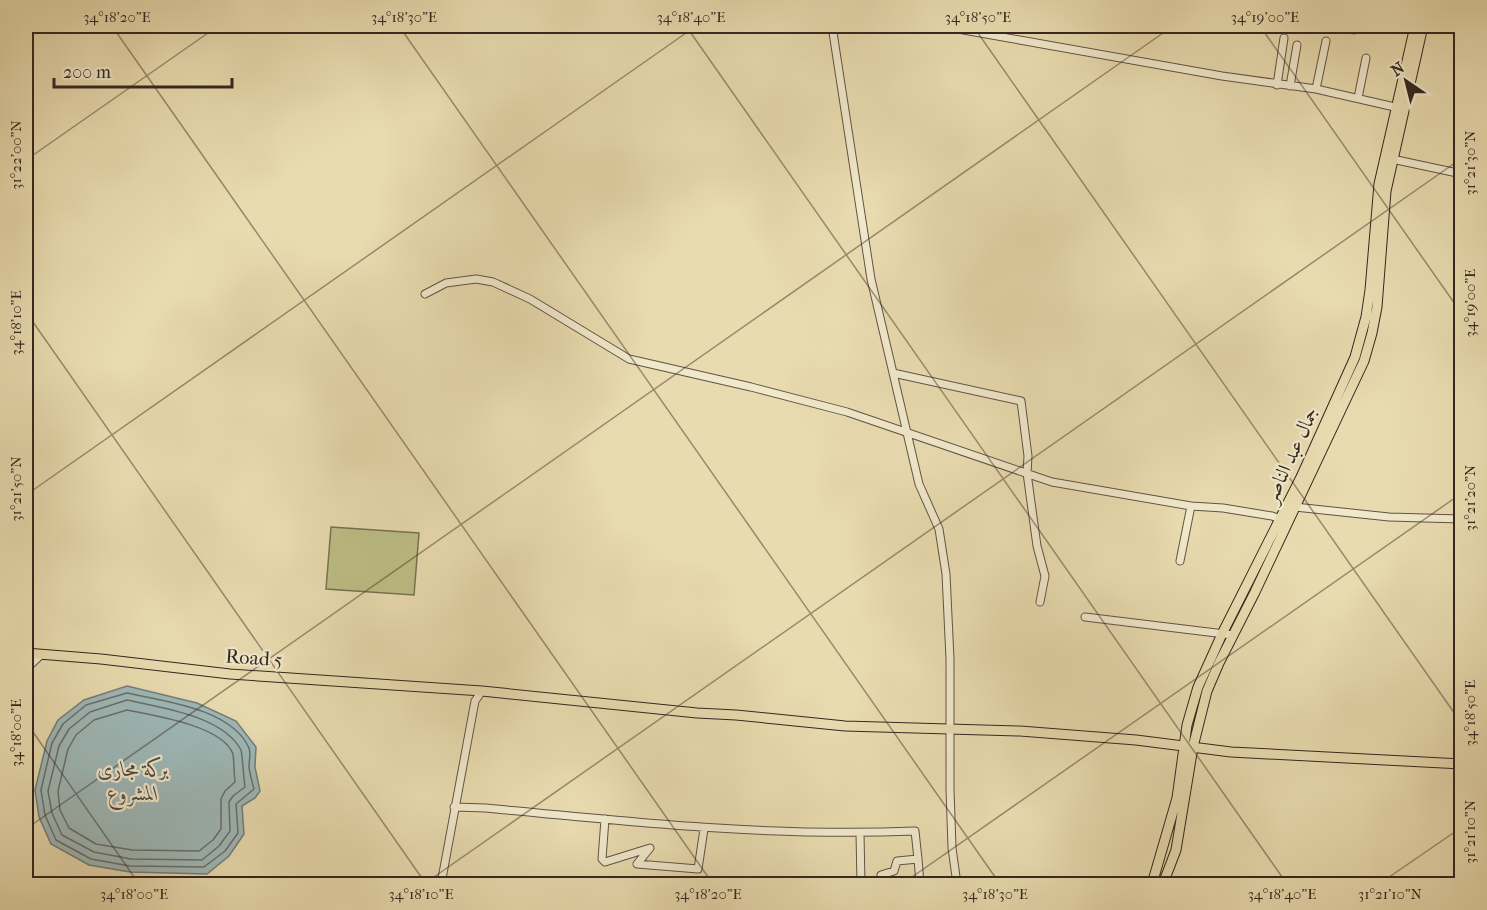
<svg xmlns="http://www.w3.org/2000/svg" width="1487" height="910" viewBox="0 0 1487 910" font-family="'IM FELL French Canon',Amiri,serif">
	<rect width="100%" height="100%" fill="#e8dbaf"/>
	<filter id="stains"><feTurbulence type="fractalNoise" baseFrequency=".00333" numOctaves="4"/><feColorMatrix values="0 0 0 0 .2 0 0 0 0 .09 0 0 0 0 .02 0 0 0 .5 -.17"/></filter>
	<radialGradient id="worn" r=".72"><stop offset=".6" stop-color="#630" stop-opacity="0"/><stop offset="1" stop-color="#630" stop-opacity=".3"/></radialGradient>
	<path fill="#bcbe87" stroke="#787254" stroke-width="1.5" d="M331 527 419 533 414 595 326 589Z"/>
	<path fill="#9eb8b7" stroke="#747e7b" stroke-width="1.5" d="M127 686 197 703 236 721 256 747 255 767 260 791 255 798 242 806 244 834 229 856 207 874 130 872 89 865 51 844 39 817 35 790 47 741 58 720 84 700Z"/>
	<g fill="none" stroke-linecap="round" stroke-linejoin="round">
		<path stroke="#6a6f6c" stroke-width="1.5" d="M127 693C164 701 232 709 249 748 251 754 249 761 249 767 250 774 252 782 254 789L236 804 238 833 225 851 204 867 130 866 91 859 56 840 45 815 41 790 52 743 63 724 86 705Z
			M127 700C162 708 223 716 241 750 242 752 244 781 245 787L233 796 229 802 230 831 219 846 202 860 131 859 94 852 62 835 52 813 48 791 59 746 69 729 90 712Z
			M127 710C153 715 223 726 233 754 234 759 234 776 235 782L225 791 221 799V829L213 840 199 851 132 850 96 844 69 828 60 810 58 791 68 749 76 735 94 720Z"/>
		<defs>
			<path id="minor" d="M832 26 871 279 919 484 939 529 946 574 950 659V789L952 848 957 884
				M941 26 1222 76 1316 89 1399 108
				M1348 26H1353L1354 30
				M1277 85 1284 38
				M1290 86 1297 45
				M1316 89 1326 41
				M1358 98 1366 58
				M1392 159 1462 174
				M425 294 446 283 476 279 493 282 530 299 629 359 751 387 847 412 1052 482 1191 506 1223 508 1272 516 1283 520
				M893 373 1021 401 1028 456 1027 473 1037 546 1045 576 1040 602
				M1295 507 1389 517 1462 519
				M1180 561 1191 506
				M1085 617 1233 635
				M26 669 41 655
				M454 807 486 808C630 822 770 837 915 831L918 859 897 861 894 871 881 875V884
				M605 819 602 859 605 862 650 848 637 864 698 869 704 829
				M860 833 861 884
				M918 859 920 884
				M441 884 475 701 482 691"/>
			<path id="major" d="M26 653 101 659 230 674 482 691 697 713 736 715 845 726 1020 731 1136 740 1231 752 1462 764
				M1152 884 1177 798 1187 725 1198 687 1222 634 1301 477 1355 357 1366 317 1370 290 1379 184 1415 26
				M1163 884 1176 850 1193 747 1207 691 1219 663 1255 592 1364 361 1372 333 1377 307 1386 191 1423 26"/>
		</defs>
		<use href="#minor" stroke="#625344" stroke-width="9"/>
		<use href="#major" stroke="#352620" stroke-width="11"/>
		<use href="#minor" stroke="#f0e8cb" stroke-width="7"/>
		<use href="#major" stroke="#e8dbaf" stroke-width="9"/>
	</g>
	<path fill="none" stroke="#352620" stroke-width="1.5" stroke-opacity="0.45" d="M112 26 713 884M399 26 1000 884M686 26 1287 884M973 26 1462 724M1260 26 1462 314M26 160 218 26M26 312 426 884M26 495 696 26M26 722 139 884M26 829 1173 26M424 884 1462 158M902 884 1462 493M1379 884 1462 827"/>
	<g text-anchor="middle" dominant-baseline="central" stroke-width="4.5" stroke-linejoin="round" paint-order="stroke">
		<g font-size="20" fill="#352620" stroke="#f0e8cb">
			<text transform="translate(1291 455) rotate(-65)">جمال عبد الناصر</text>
			<text transform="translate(254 658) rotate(4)">Road 5</text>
		</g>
		<g font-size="21" font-style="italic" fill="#4f4a46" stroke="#f0e8cb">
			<text x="133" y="769">بركة مجارى<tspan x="133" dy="24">المشروع</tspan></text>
		</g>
	</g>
	<rect width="1487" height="910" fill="none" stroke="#e8dbaf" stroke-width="66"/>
	<g transform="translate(1406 81) rotate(325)" stroke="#f0e8cb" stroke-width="4.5" paint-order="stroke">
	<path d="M0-4.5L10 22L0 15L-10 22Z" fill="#352620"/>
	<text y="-9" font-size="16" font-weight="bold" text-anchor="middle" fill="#352620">N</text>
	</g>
	<path d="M54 78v9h178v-9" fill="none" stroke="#352620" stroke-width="3"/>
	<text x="63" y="78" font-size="18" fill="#352620" stroke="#f0e8cb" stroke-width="4.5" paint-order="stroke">200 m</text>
	<rect x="33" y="33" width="1421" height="844" fill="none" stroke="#352620" stroke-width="2"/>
	<g font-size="15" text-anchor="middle" fill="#352620">
		<text x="117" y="22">34°18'20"E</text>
		<text x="404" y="22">34°18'30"E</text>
		<text x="691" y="22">34°18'40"E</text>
		<text x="978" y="22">34°18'50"E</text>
		<text x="1265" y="22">34°19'00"E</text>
		<text transform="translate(16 155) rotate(-90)" y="5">31°22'00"N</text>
		<text transform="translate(1470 163) rotate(-90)" y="5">31°21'30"N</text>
		<text transform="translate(1470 303) rotate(-90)" y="5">34°19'00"E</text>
		<text transform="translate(16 323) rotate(-90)" y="5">34°18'10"E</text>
		<text transform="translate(16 489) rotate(-90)" y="5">31°21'50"N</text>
		<text transform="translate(1470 498) rotate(-90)" y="5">31°21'20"N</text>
		<text transform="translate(1470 713) rotate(-90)" y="5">34°18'50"E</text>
		<text transform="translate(16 733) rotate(-90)" y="5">34°18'00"E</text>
		<text transform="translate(1470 832) rotate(-90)" y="5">31°21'10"N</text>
		<text x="134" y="899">34°18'00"E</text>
		<text x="421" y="899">34°18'10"E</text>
		<text x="708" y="899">34°18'20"E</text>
		<text x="995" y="899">34°18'30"E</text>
		<text x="1282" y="899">34°18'40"E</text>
		<text x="1390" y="899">31°21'10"N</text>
	</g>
	<rect width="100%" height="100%" filter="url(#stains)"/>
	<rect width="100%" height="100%" fill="url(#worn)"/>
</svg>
